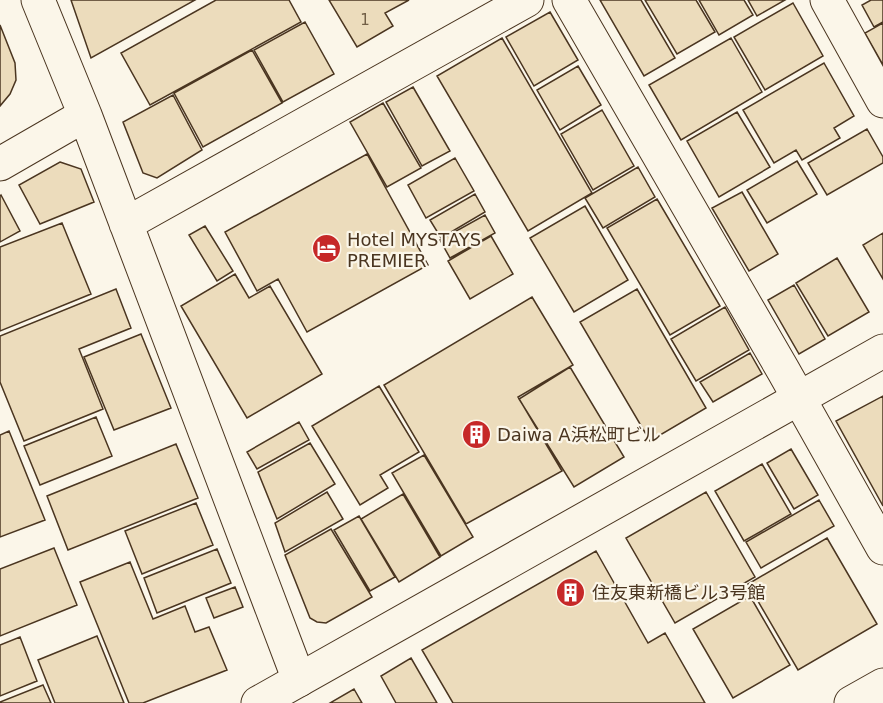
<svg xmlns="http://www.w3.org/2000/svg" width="883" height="703" viewBox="0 0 883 703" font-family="'DejaVu Sans','Noto Sans JP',sans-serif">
	<rect width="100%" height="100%" fill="#fbf6e9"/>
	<path fill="#ecdcbc" stroke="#4a3520" stroke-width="1.5" d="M71 0H195L91 58Z
		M216 0H289L301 22 150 105 121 53Z
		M329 0H409L385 13 393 26 357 47Z
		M600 0H641L675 58 644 76Z
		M645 0H696L715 32 677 54Z
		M699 0H744L753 15 719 35Z
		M748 0H785L757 16Z
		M871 0H883V22L874 27 862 5Z
		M793 3 823 56 765 90 734 37Z
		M550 12 578 60 534 86 506 37Z
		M305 22 334 74 283 102 254 50Z
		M883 23V65L865 33Z
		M0 25 15 63 16 80 10 94 0 106Z
		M0 25 15 63 16 80 10 94 0 106Z
		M502 38 592 193 528 231 437 76Z
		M731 38 762 92 681 140 649 85Z
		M252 50 282 103 203 147 174 93Z
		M824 63 854 116 834 128 840 138 802 160 796 150 774 163 743 110Z
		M578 66 601 105 560 130 537 90Z
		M413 87 450 151 422 166 386 102Z
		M173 95 202 150 157 178 143 173 123 122Z
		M383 103 421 168 387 187 350 122Z
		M602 110 634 166 593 190 561 134Z
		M737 112 770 167 719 197 687 141Z
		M867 129 883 157V163L827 195 808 163Z
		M367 154 428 265 307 332 278 279 257 291 225 232Z
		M455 158 474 191 426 218 408 185Z
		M797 161 817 194 767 223 747 190Z
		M60 162 81 169 94 202 40 224 19 185Z
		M638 167 655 197 603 228 585 198Z
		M742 192 778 254 749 271 712 208Z
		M475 194 485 212 441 238 430 220Z
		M1 195 20 231 0 242V196Z
		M657 199 720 306 670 335 607 228Z
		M585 206 628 280 574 312 530 238Z
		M485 215 495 233 450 258 440 240Z
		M62 223 91 294 0 331V247Z
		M205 226 233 271 217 281 189 235Z
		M883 233V279L863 245Z
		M491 236 513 274 470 299 448 261Z
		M837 258 869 312 828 336 796 283Z
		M235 274 249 298 270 286 322 374 247 418 181 306Z
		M794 285 825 339 799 354 768 300Z
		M116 289 131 328 79 349 103 409 24 441 0 382V336Z
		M637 289 706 408 650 441 580 322Z
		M532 297 573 365 518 397 562 471 466 524 384 385Z
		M725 307 749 350 696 381 671 339Z
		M141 334 171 408 114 430 84 357Z
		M750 353 762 374 713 402 700 382Z
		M570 367 624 457 574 487 519 399Z
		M379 386 419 452 380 475 388 488 360 505 312 426Z
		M883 396V506L836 421Z
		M96 417 112 456 40 485 24 446Z
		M299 422 309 440 257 469 247 452Z
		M9 431 45 520 0 537V435Z
		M310 443 335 484 277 519 258 472Z
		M176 444 198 498 68 550 47 496Z
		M791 449 818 495 794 509 767 463Z
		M424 455 473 537 441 556 392 473Z
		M762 464 791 514 744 541 715 491Z
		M327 492 343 519 285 552 275 523Z
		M706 492 755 577 675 623 626 538Z
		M403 494 440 557 399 582 361 519Z
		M819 500 834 526 761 568 746 542Z
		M196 503 213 545 142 574 125 531Z
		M359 516 395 577 370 591 334 530Z
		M331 529 372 597 326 623 317 622 310 618 285 555Z
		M827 538 877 624 798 670 748 584Z
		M54 548 77 605 0 636V569Z
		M217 549 231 583 157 613 144 578Z
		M596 551 648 643 665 633 705 703H453L422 650Z
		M130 562 153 619 185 606 195 632 209 627 227 670 143 703H129L80 582Z
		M235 587 243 607 214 618 206 598Z
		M750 596 790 665 733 698 693 629Z
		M97 636 124 703H55L38 660Z
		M20 637 37 681 0 696V645Z
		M411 658 437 703H396L381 676Z
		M43 685 51 703H0V702Z
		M354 689 362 703H330Z"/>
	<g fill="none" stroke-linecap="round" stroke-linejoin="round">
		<defs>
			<path id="minor" d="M38 0 85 115 299 680
				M569 0 783 370 883 548
				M827 0 883 101
				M0 164 85 115
				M126 224 527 0"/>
			<path id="tertiary" d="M258 703 883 351"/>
			<path id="trunk" d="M851 703 883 685"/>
		</defs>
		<use href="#minor" stroke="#4a3520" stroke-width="35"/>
		<use href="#tertiary" stroke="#4a3520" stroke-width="35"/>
		<use href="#trunk" stroke="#4a3520" stroke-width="35"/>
		<use href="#minor" stroke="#fbf6e9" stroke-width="33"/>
		<use href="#tertiary" stroke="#fbf6e9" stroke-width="33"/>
		<use href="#trunk" stroke="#fbf6e9" stroke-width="33"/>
	</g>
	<defs>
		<symbol id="hotel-disc" viewBox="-11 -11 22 22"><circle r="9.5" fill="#c62828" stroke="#fbf6e9"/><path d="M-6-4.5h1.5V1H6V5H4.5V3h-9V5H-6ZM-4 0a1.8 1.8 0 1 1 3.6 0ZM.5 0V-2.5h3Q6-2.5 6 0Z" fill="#fff"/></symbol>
		<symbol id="building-disc" viewBox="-11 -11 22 22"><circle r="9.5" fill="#c62828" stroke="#fbf6e9"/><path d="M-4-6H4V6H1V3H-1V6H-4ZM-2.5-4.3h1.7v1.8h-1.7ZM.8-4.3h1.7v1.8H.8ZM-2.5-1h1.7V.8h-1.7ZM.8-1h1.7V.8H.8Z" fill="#fff"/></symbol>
	</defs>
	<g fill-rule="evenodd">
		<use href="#hotel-disc" x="310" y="232" width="33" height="33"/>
		<use href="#building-disc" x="460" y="418" width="33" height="33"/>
		<use href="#building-disc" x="554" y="576" width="33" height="33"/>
	</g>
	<g text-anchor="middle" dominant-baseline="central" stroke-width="4.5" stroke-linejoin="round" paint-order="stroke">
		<g font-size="15" fill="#725f47">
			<text x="365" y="20">1</text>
		</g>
		<g font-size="18" fill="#4a3520" stroke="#fbf6e9" text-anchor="start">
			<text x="347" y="239">Hotel MYSTAYS<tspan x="347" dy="21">PREMIER</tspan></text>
			<text x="497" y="434">Daiwa A浜松町ビル</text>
			<text x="592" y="592">住友東新橋ビル3号館</text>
		</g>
	</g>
</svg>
